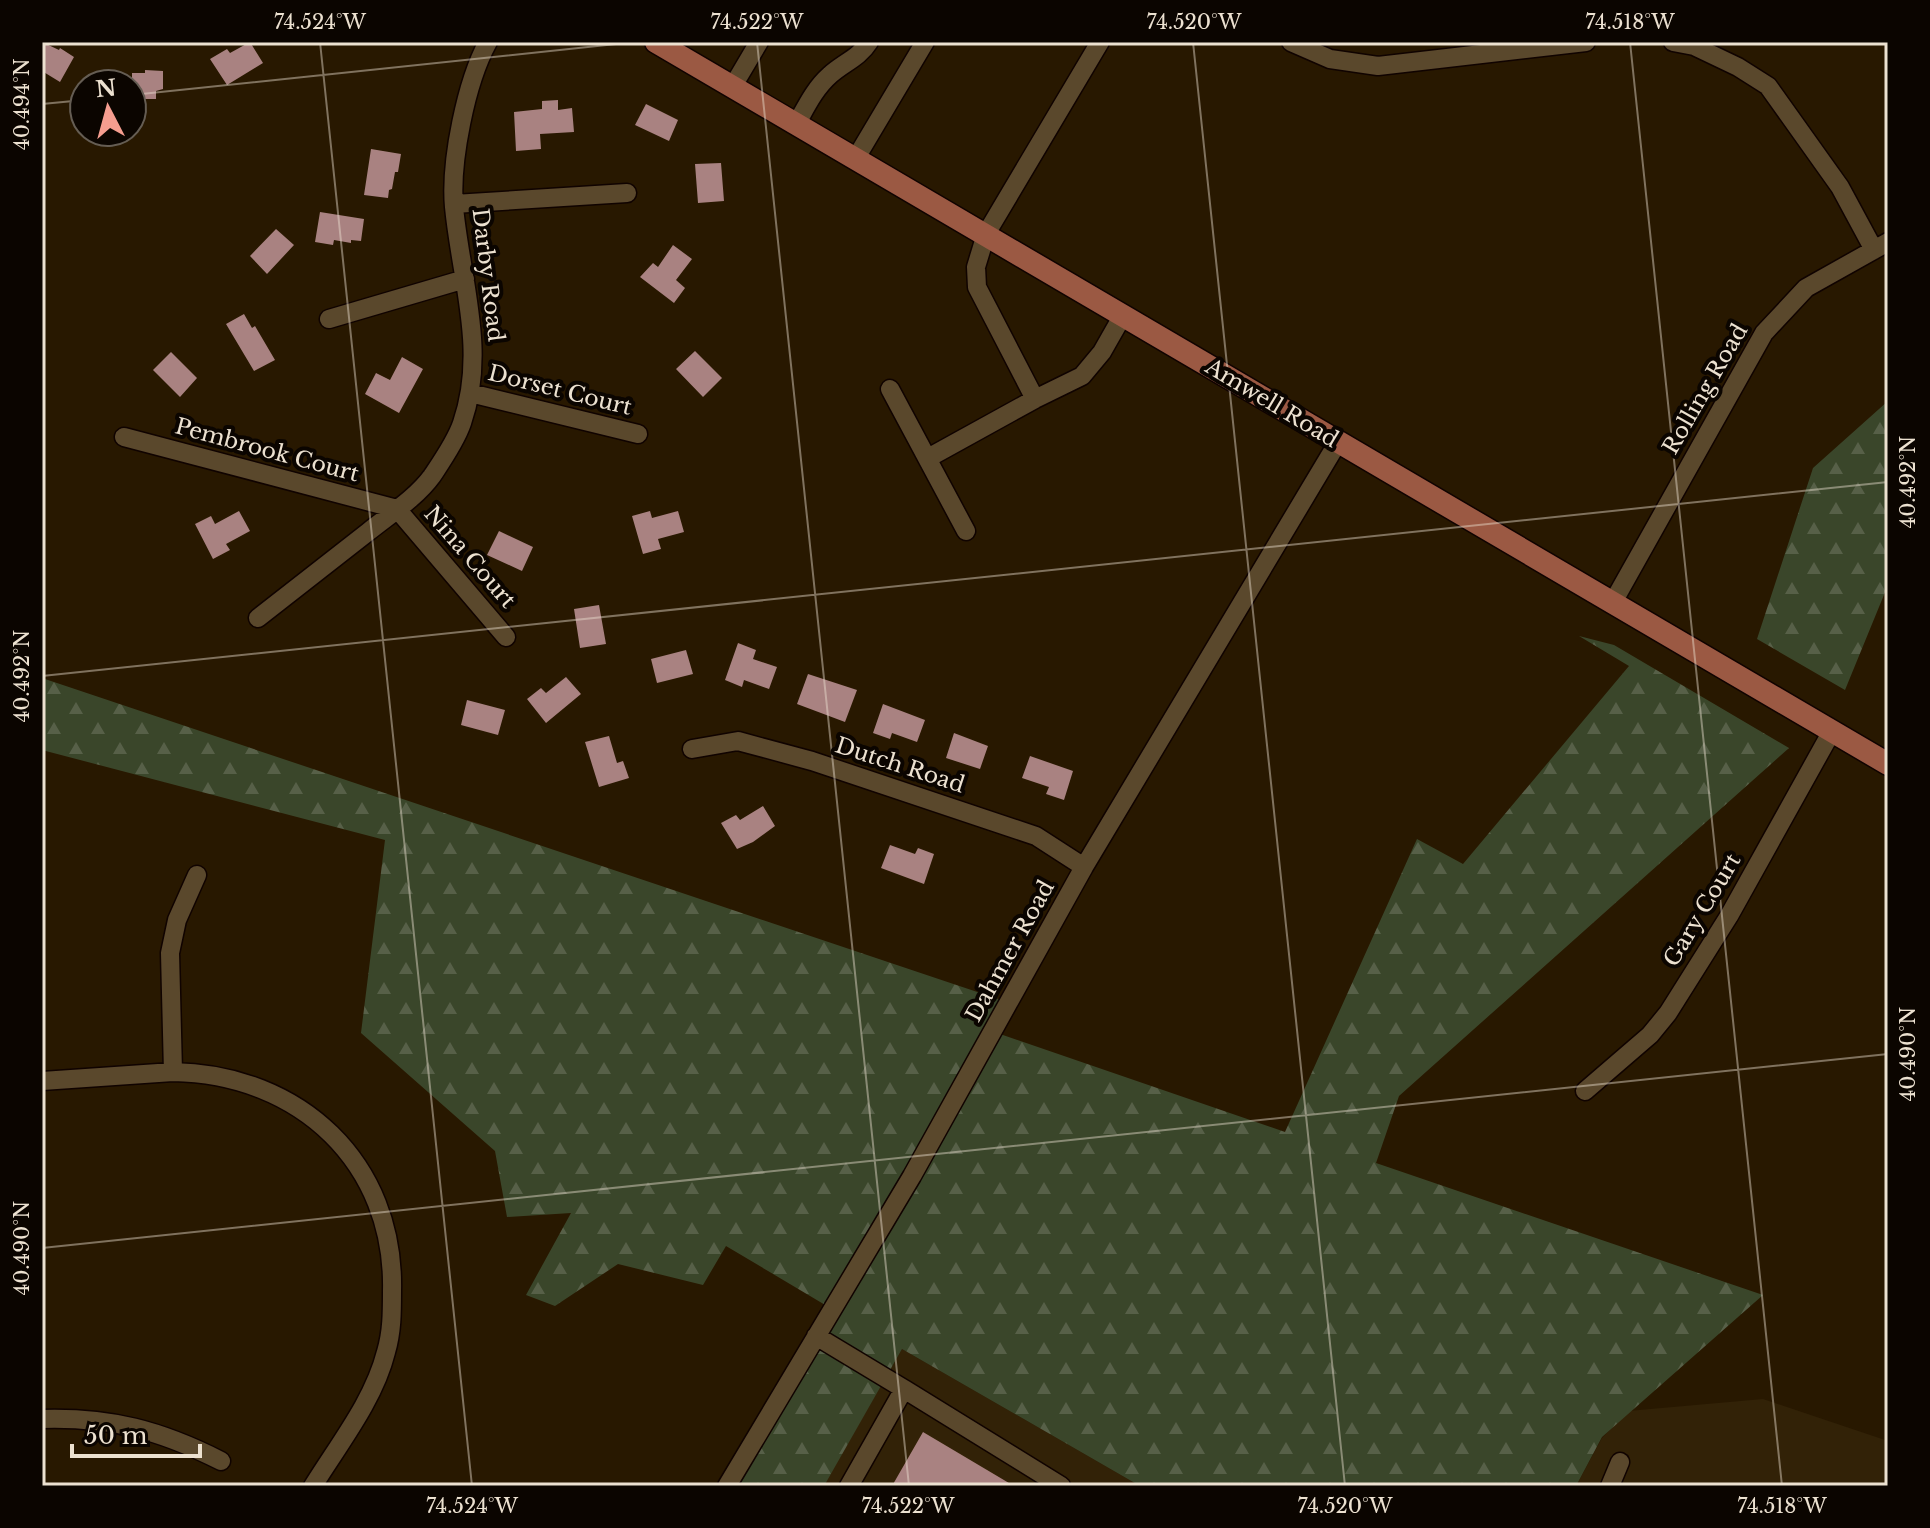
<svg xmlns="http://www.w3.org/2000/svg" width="1930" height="1528" viewBox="0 0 1930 1528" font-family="'Libre Baskerville',serif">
	<defs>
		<pattern id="forest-firs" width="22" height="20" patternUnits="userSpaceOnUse" patternTransform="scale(2)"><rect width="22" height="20" fill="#3a462a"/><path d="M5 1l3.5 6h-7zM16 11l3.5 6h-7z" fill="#576048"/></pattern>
	</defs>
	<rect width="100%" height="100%" fill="#281800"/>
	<path fill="#322207" d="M902 1349 1140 1486H823Z
		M1763 1399 1888 1441V1486H1576L1602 1438 1628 1411Z"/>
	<path fill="url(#forest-firs)" d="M1888 401V585L1845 690 1757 639 1813 468Z
		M1579 636 1614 645 1789 748 1399 1096 1376 1163 1763 1295 1602 1437 1576 1486H1140L902 1349 824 1486H734L837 1312 726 1246 703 1285 618 1264 555 1306 526 1295 571 1213 507 1217 495 1151 361 1033 385 840 42 750V678L1016 1005 1000 1034 1285 1132 1417 839 1463 864 1629 666Z"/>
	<path fill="#a98281" d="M42 42 59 50 60 48 74 57 60 82 42 71Z
		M250 42 263 63 227 85 210 59 227 49 230 53Z
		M145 70 163 71V89L156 91V99H132V73H145Z
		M558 100V110L572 108 574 132 540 134 541 149 516 151 514 112 542 109V101Z
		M646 104 678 120 669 141 635 125Z
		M371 149 401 154 398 172H395L392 189 389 190 388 198 364 195Z
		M721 163 724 201 698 203 695 164Z
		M320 212 364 219 361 241 351 240V243L334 240 333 245 315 242Z
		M276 229 294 245 267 274 250 256Z
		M673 245 692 259 676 280 685 288 674 303 640 277 653 263 658 267Z
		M244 314 252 328 255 326 275 360 254 371 226 324Z
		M695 351 722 378 703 397 676 369Z
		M171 352 197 378 180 397 153 370Z
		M402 357 423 369 399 413 365 394 376 373 390 380Z
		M239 511 250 531 226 544 230 550 213 559 195 524 211 516 215 524Z
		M650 511 652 518 678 511 684 532 658 539 661 549 643 554 632 516Z
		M499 531 533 547 522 571 487 555Z
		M599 605 606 644 580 648 574 609Z
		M738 643 756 650 753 659 777 667 769 689 744 680 742 687 725 680Z
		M686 650 693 674 657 683 651 659Z
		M808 674 857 690 845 722 797 704Z
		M566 677 581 694 546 723 527 699 541 688 546 693Z
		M467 700 505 710 498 735 461 725Z
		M883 704 925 720 917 742 892 733 890 739 873 733Z
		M954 733 988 746 980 769 946 758Z
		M609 736 617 763 623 761 629 778 599 787 585 742Z
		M1030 756 1073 771 1064 800 1046 794 1049 787 1022 778Z
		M763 806 775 826 753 842 737 849 721 823 736 815 740 820Z
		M890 845 915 854 918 848 934 854 924 884 881 868Z
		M923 1432 1014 1486H892Z"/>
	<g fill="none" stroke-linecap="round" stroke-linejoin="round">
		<defs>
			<path id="minor" d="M1100 42 986 234 976 267 977 287 1035 399 1082 376 1102 352 1123 315
				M1291 42 1330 59 1378 66 1586 42
				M1673 42 1694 46 1738 67 1768 86 1840 187 1874 250
				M733 86 759 42
				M797 123C806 107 815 88 830 75 843 63 859 58 869 42
				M856 158 925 42
				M454 204 627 193
				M329 319 465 279
				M890 389 966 531
				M470 393 638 434
				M124 437 397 509 506 637
				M928 458 1035 399
				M1612 604 1764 333 1806 288 1888 242
				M258 618C295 589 331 561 368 532 389 515 416 498 432 476 442 461 456 441 462 423 487 351 461 280 454 207 450 162 466 82 488 42
				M692 749 738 741 812 761 1036 836 1084 867
				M173 1072 170 953 177 920 197 875
				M42 1081 173 1072C300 1074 395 1163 392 1291 392 1312 392 1332 386 1352 374 1400 339 1444 313 1486
				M1585 1091 1650 1035 1668 1013 1729 916 1832 731
				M816 1336 904 1389 849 1486
				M904 1389 1061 1486
				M42 1419C110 1417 160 1430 221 1461
				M727 1486 912 1176 1084 867 1338 442
				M1610 1486 1620 1462"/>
			<path id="major" d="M656 42 1888 764"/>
		</defs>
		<use href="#minor" stroke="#100300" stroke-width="21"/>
		<use href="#major" stroke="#100300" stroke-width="25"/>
		<use href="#minor" stroke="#5a482c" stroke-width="18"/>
		<use href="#major" stroke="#9b5943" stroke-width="22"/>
	</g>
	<path fill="none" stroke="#ece1d0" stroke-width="2" stroke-opacity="0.45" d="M320 42 472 1486M757 42 909 1486M1193 42 1345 1486M1630 42 1782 1486M132 95 635 42M42 104 84 100M42 676 1888 482M42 1248 1888 1054"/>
	<g text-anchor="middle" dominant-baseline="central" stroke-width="8" stroke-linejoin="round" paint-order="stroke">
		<g font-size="22" fill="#ece1d0" stroke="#0b0500">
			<text transform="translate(488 275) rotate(83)">Darby Road</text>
			<text transform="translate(1705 389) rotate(-60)">Rolling Road</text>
			<text transform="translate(560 390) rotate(14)">Dorset Court</text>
			<text transform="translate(1272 403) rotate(31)">Amwell Road</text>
			<text transform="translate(267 450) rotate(15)">Pembrook Court</text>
			<text transform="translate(470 557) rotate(49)">Nina Court</text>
			<text transform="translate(900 765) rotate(18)">Dutch Road</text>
			<text transform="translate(1702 910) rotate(-59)">Gary Court</text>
			<text transform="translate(1010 951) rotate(-61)">Dahmer Road</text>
		</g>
	</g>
	<rect width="1930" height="1528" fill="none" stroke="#0b0500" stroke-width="88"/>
	<g transform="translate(108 108) rotate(354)"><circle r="38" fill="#0b0500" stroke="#655d53" stroke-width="2"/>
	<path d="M0-6L14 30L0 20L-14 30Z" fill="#f59d8f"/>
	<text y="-12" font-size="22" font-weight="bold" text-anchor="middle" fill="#ece1d0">N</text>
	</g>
	<path d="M72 1444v12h128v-12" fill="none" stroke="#ece1d0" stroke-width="4"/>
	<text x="84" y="1444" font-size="24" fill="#ece1d0" stroke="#0b0500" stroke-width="6" paint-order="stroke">50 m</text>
	<rect x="44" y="44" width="1842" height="1440" fill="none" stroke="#ece1d0" stroke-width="3"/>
	<g font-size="20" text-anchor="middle" fill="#ece1d0">
		<text x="320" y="29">74.524°W</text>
		<text x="757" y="29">74.522°W</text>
		<text x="1194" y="29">74.520°W</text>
		<text x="1630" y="29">74.518°W</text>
		<text transform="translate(22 104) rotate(-90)" y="7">40.494°N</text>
		<text transform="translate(1908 482) rotate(-90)" y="7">40.492°N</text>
		<text transform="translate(22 676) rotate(-90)" y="7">40.492°N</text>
		<text transform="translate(1908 1054) rotate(-90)" y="7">40.490°N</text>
		<text transform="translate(22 1248) rotate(-90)" y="7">40.490°N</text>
		<text x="472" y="1513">74.524°W</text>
		<text x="908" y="1513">74.522°W</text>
		<text x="1345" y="1513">74.520°W</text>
		<text x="1782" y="1513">74.518°W</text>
	</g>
</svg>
